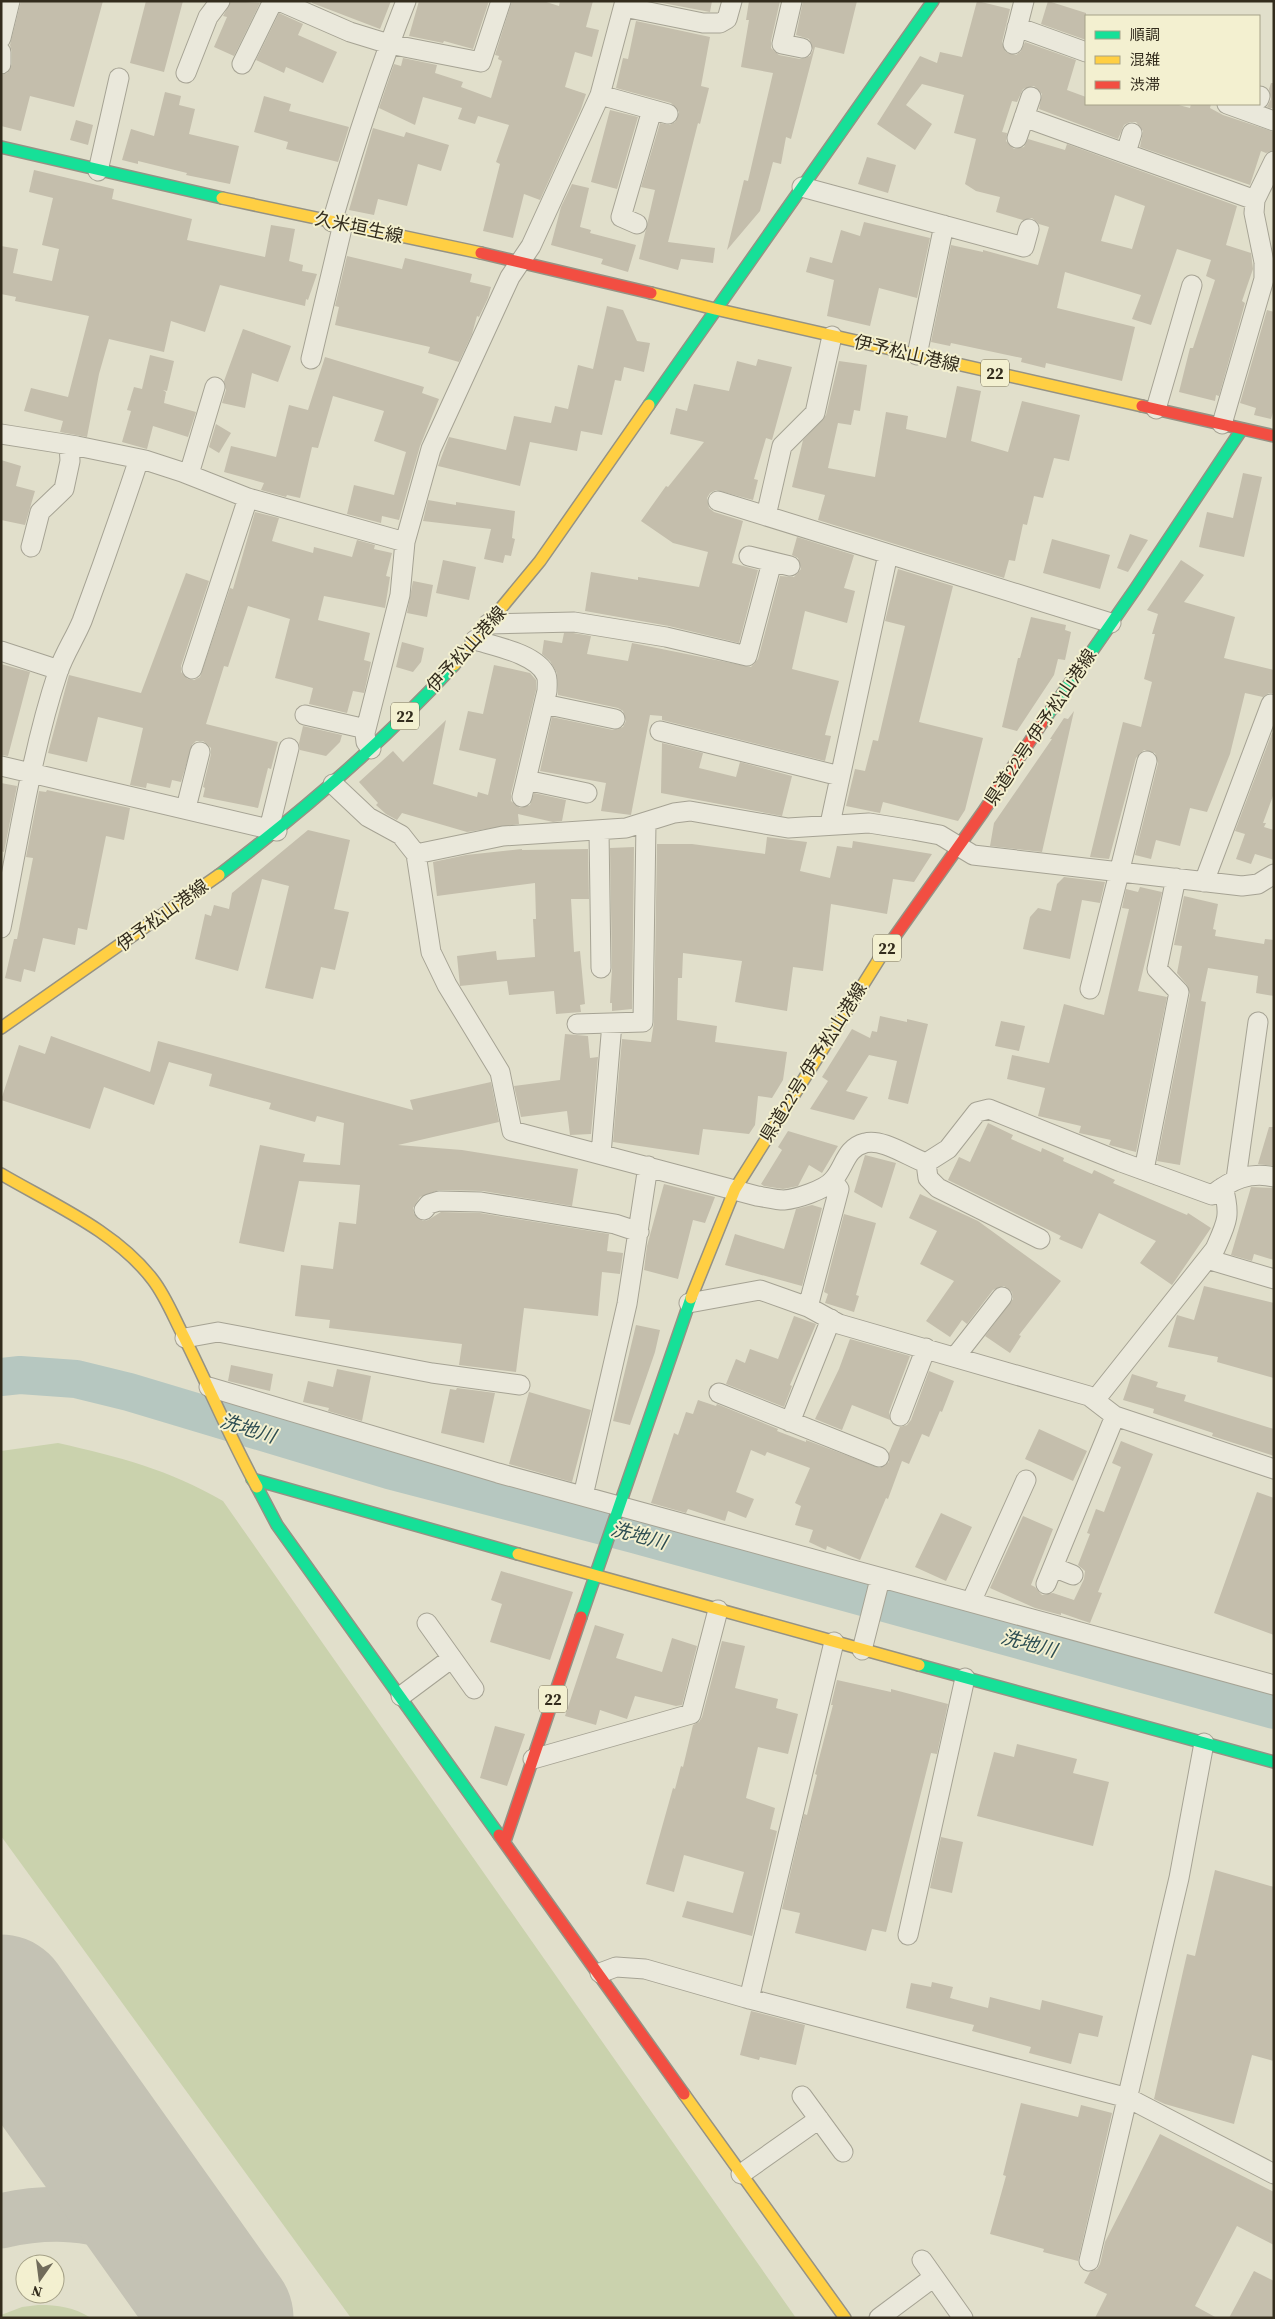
<svg xmlns="http://www.w3.org/2000/svg" width="1275" height="2319" viewBox="0 0 1275 2319" font-family="'Source Serif 4','Noto Sans JP',serif">
	<rect width="100%" height="100%" fill="#e1dfcb"/>
	<path fill="#cad2ad" d="M58 1443C119 1457 168 1469 223 1501L796 2318H351L1 1836V1451Z
		M38 2305C59 2305 73 2307 91 2318H1V2315L22 2307Z"/>
	<g fill="none" stroke-linecap="round" stroke-linejoin="round">
		<path stroke="#b6c7c0" stroke-width="38" d="M1 1377 20 1375 76 1379 129 1392 389 1470 634 1534 1274 1710"/>
		<path stroke="#c4c2b4" stroke-width="55" d="M1 2221C48 2210 100 2211 142 2236 162 2249 180 2265 199 2281"/>
		<path stroke="#c4c2b4" stroke-width="139" d="M1 2004 224 2318"/>
	</g>
	<path fill="#c4beac" fill-rule="evenodd" d="M21 1H103L74 107 30 96 21 131 1 126V75L7 73 12 64V52L10 45Z
		M146 1H183L164 72 130 63Z
		M231 1 260 3 234 56 214 47 227 17 223 16Z
		M312 1H391L380 29 312 3Z
		M419 1H489L473 49 444 41 443 43 409 36Z
		M512 1H543L559 6 560 1H593L586 27 599 30 592 57 575 52 565 87 586 94 581 109 540 200 524 194 513 238 483 231 500 164 496 162 509 125 478 116 475 124 458 119 462 108 423 97 415 125 379 108 394 64 401 66 403 58 437 65 435 73 463 82 461 87 491 98 502 61 498 59 499 56 495 55Z
		M652 1H712L710 12Z
		M749 1H780L771 41V48L779 55 800 59 810 56 813 50 809 39 796 35 803 1H857L844 54 815 47 791 139 786 137 781 164 773 162 760 211 727 250 744 180 748 181 773 73 741 67 749 20H746Z
		M977 1 1010 9 1002 42 1006 52 1016 55 1021 51 1025 42 1076 60 1067 90 1086 97V104H1175L1190 108 1191 104H1211L1210 108 1223 115 1274 132V150L1266 153 1261 151 1250 185 1140 147 1143 131 1136 122H1130L1124 125 1118 139 1039 109 1042 94 1034 86 1023 89 1017 102 1012 101 1002 132 1007 133 1006 141 1014 149 1024 147 1028 139 1065 150 1067 144 1237 206 1226 245 1251 253 1253 269 1242 301 1245 303 1219 396 1216 395 1215 401 1179 392 1190 348H1193L1215 280 1206 276 1211 260 1177 249 1151 325 1132 319 1141 295 1065 272 1057 308 1135 327 1122 381 1046 363 1045 368 1021 362 1022 358 951 343 950 346 931 342 951 245 983 252V250L1038 265 1049 227 1039 224 1032 218 1023 220 996 212 1000 197 976 191 965 184 976 139 954 133 964 95 922 84 906 105 932 124 915 150 877 124 920 56 937 63 940 52 962 57ZM1115 195 1145 206 1132 249 1101 241Z
		M1048 1 1086 13V40L1041 24Z
		M279 13 303 24 298 35 337 52 323 83 286 67 284 73 256 60Z
		M636 21 710 37 701 86 709 88 700 124 698 123 668 242 715 248 713 263 681 259 678 270 639 259 655 190 641 187 660 123 670 125 675 122 679 112 671 103 616 88 623 58 628 59Z
		M1271 83H1274V109L1267 107 1271 99 1269 89Z
		M165 92 181 96 179 105 195 109 189 134 239 146 230 184 186 175 187 173 138 161V164L122 160 131 129 154 136Z
		M264 96 291 104 289 111 349 127 338 162 286 149 288 142 254 132Z
		M610 110 638 117 617 189 591 182Z
		M76 120 93 125 88 145 70 140Z
		M373 128 404 137 406 132 449 145 441 171 418 164 407 206 378 199 374 215 349 210Z
		M867 157 896 165 888 193 858 184Z
		M34 170 114 189 112 199 192 219 187 240 265 257 271 225 295 229 289 261 303 265 302 271 317 274 308 300 306 299 305 306 220 285 205 332 171 321 164 352 109 339 99 374 87 437 60 432 63 421 24 411 31 388 68 397 89 316 15 301 16 297 1 294V246L18 249 13 273 52 281 59 249 42 245 53 198 29 192Z
		M572 184 589 188 580 227 591 230 590 233 636 245 628 272 601 264 603 259 551 245 561 207Z
		M864 222 930 238 917 298 879 288 870 326 827 316 834 280 806 272 810 257 832 263 841 230 860 236Z
		M347 256 402 269 405 258 472 274 470 282 491 287 488 298 479 317 477 316 472 334 459 362 428 353 430 347 335 325 339 307 335 306Z
		M607 306 623 310 637 341 650 343 644 372 624 367 621 381 615 380 602 435 581 431 577 451 530 442 520 486 438 466 449 437 506 450 514 416 551 423 555 406 568 409 578 365 593 369Z
		M1267 310 1274 312V409L1271 419 1254 415 1256 408 1240 403Z
		M243 329 291 346 278 382 252 373 245 408 222 403 226 390 224 381Z
		M150 355 174 361 167 391 163 390 166 392 164 403 196 412 188 437 153 426 147 449 122 442 131 411 127 410 134 387 142 389Z
		M325 357 424 387 422 393 439 399 420 446 399 520 382 516 381 523 347 514 354 485 394 495 406 452 374 441 384 411 333 396 318 448 312 447 300 498 287 495 286 497 261 490 264 483 224 472 231 446 276 457 289 405 308 410Z
		M758 359 792 367 772 440 766 438 754 479 758 480 753 500 716 490 710 493 707 498 709 508 714 512 743 521 732 563 758 570 739 643 669 626 585 611 591 572 638 580V577L699 587 708 552 673 543 641 521 666 486 668 487 704 442 670 434 676 408 687 411 694 384 729 391 737 361 756 366Z
		M839 361 867 365 860 411 854 410 851 425 838 423 828 468 875 477 886 412 908 416 906 429 946 438 957 386 981 391 971 441 1008 452 1022 401 1080 415 1069 461 1054 458 1043 498 1034 496 1027 525 1023 524 1015 561 1009 560 1004 578 818 520 825 495 792 487 803 440 826 415Z
		M216 424 231 433 219 453 209 447Z
		M1 460 21 466 16 486 35 491 25 525 1 520Z
		M1243 473 1262 477 1244 557 1199 547 1207 512 1233 518Z
		M428 500 456 505V502L515 511 512 538 515 539 511 556 505 555 503 563 484 559 491 529 423 521Z
		M255 512 279 518 272 541 313 553 314 547 352 557 357 540 375 545 374 549 392 553 386 576 390 577 385 608 324 596 318 620 370 633 364 660 371 662 364 693 353 691 347 713 309 704 313 688 275 678 290 619 248 606 228 667 224 666 206 724 278 742 271 769 268 768 258 808 203 797 205 788 203 787 211 754V748L203 741H196L192 745 181 782 172 780 170 788 147 783 146 788 130 785 143 728 98 717 87 762 48 753 69 675 141 693 186 573 209 581 181 666V672L188 679 194 680 200 677 230 588 233 589Z
		M1130 534 1148 540 1128 572 1117 568Z
		M797 537 854 555 844 588 855 591 847 623 805 611 792 669 839 681 825 735 831 736 825 761 662 720V716L650 715 631 815 601 811 606 783 540 771 552 717 613 730 623 727 626 721 623 711 618 708 558 695 557 673 550 661 542 654 544 640 562 643 564 633H573L591 636 587 654 628 661 632 643 751 667 758 659 780 576 794 577 801 569 798 558 792 555Z
		M1052 539 1110 555 1100 589 1043 573Z
		M443 560 476 567 469 600 436 593Z
		M1181 560 1204 575 1184 602 1235 617 1224 658 1274 670V693H1269L1263 697 1245 693 1230 754 1207 812 1190 808 1180 846 1156 840 1151 859 1135 855 1158 763 1155 753 1144 750 1136 758 1109 859 1090 857 1123 722 1141 727 1152 682 1144 679 1155 634H1152L1158 614 1147 610Z
		M898 569 953 586 919 722 983 738 965 810 958 821 883 802 880 813 846 806 855 769 865 771 873 740 878 741 905 626 885 621Z
		M413 581 433 585 427 617 407 613Z
		M1031 617 1066 625 1065 630 1071 632 1065 660 1058 659 1054 675 1017 731 1002 727 1018 658H1020Z
		M402 642 424 648 421 662 413 672 396 667Z
		M1 664 30 672 8 756 1 755Z
		M494 665 530 673 536 680V690L511 794V801L520 808 530 805 534 793 566 800 562 821 553 822 518 814 519 824 467 832 402 813 397 820 386 814 376 805 378 803 359 782 393 751 403 762 446 720 433 784 477 797 478 792 488 795 496 759 459 750 468 711 483 714Z
		M1074 711 1042 852 990 846 994 823 1052 739H1050L1064 718 1068 719Z
		M303 726 342 735 340 742 326 756 300 750 299 743Z
		M1272 733H1274V793L1263 823H1266L1264 827 1274 830V860L1255 854 1251 864 1236 859 1245 834 1235 831Z
		M662 743 703 753 699 768 736 777 740 762 792 776 782 816 661 793Z
		M1 783 17 786 4 852 1 851Z
		M47 790 130 808 124 840 106 836 87 930 78 928 75 945 43 938 35 972 24 969 21 982 5 978 14 939H17L33 858 26 857 39 791 46 792Z
		M308 830 350 840 334 909 349 912 335 970 321 967 313 999 265 988 289 886 262 879 238 971 195 959 205 914 211 916 214 905 229 909 232 893Z
		M767 837 807 842 800 871 830 878 837 846 852 848 853 841 932 854 914 882 893 879 887 914 831 904 823 971 793 967 787 1011 735 1002 742 961 683 953 682 978H678L677 1020 717 1026 715 1042 787 1052 783 1080 772 1098 758 1096 755 1125 749 1134 703 1129 699 1155 613 1142 622 1039 651 1042 654 1022 657 844H692L765 854Z
		M634 847 632 1009 612 1011V1003H610L612 968 610 848Z
		M522 849V850L588 849 589 899H571L574 952 580 951 585 1004 580 1005 581 1012 556 1014 554 991 509 995 507 981 460 986 457 956 496 951 497 960 535 957 533 919H536L535 883 437 896 433 862 466 855Z
		M1064 877 1105 882 1100 903 1082 900 1070 959 1023 949 1030 917 1038 908 1051 911 1057 884Z
		M1140 887 1162 892 1138 991 1167 997 1136 1152 1109 1145 1111 1140 1079 1133 1081 1126 1038 1116 1045 1088 1007 1079 1012 1055 1049 1063 1064 1004 1104 1015 1129 909 1122 908 1126 889 1138 892Z
		M1184 896 1218 904 1213 929 1216 930 1215 936 1264 944 1265 939 1274 940V996L1256 993 1258 976 1208 968 1201 1001 1206 1002 1180 1165 1157 1161 1190 994 1187 985 1177 973 1182 946 1174 945Z
		M880 1016 907 1022V1019L928 1024 908 1104 888 1099 897 1061 869 1055 846 1091 868 1097 854 1120 810 1109 828 1081 822 1077 852 1029 870 1038 872 1031 877 1032Z
		M1001 1021 1025 1026 1019 1051 995 1046Z
		M565 1034 588 1036 590 1058 598 1057 591 1134 570 1135 567 1111 521 1117 514 1086 560 1080Z
		M51 1036 150 1072 158 1041 413 1110 410 1100 491 1082 499 1122 398 1145 462 1150 578 1169 572 1206 483 1191 439 1190 420 1197 413 1208 414 1214 423 1221 428 1220 441 1212 480 1213 609 1234 607 1251 623 1253 620 1274 602 1272 598 1316 524 1308 516 1372 459 1365 462 1344 329 1328 330 1320 295 1316 301 1265 333 1269 339 1222 356 1224 360 1185 299 1181 284 1252 239 1243 260 1145 305 1154 303 1162 340 1165 344 1123 317 1116 315 1122 269 1109 271 1103 209 1086 212 1074 169 1062 154 1105 104 1087 90 1129 1 1100 19 1045 45 1054Z
		M988 1123 1013 1135 1011 1139 1041 1152 1042 1148 1064 1158 1063 1161 1092 1174 1094 1170 1115 1180 1113 1183 1187 1215 1188 1213 1211 1228 1172 1285 1140 1263 1156 1241 1099 1213 1082 1249 1059 1239 1061 1236 948 1180 959 1157 970 1162Z
		M1269 1127H1274V1166L1258 1164Z
		M788 1131 838 1146 822 1173 809 1165 798 1186 783 1189 764 1186 761 1184 782 1150 778 1147Z
		M865 1155 896 1163 882 1208 854 1192Z
		M664 1184 715 1197 705 1223 693 1220 678 1279 644 1270 647 1246Z
		M1251 1187 1274 1188V1260L1254 1254 1252 1261 1231 1255Z
		M920 1194 978 1221 1061 1281 1019 1335 1021 1336 1010 1353 985 1336 1013 1299 1012 1292 1004 1286 993 1290 967 1324 962 1320 950 1337 926 1321 954 1281 920 1264 937 1231 909 1218Z
		M812 1205 822 1208 802 1286 725 1265 735 1234 784 1249 796 1209Z
		M844 1214 876 1223 856 1295 859 1296 854 1312 825 1303 828 1294 824 1292Z
		M1204 1286 1274 1303V1378L1217 1362 1218 1357 1168 1347 1177 1315 1194 1320Z
		M794 1316 816 1324 790 1385 792 1386 784 1407 726 1384 736 1359 745 1363 750 1349 778 1359Z
		M636 1325 660 1330 655 1352 630 1425 613 1421Z
		M850 1339 910 1356 889 1412 890 1420 852 1405 842 1430 815 1419 839 1369Z
		M231 1365 273 1374 270 1391 228 1381Z
		M337 1369 371 1376 362 1421 328 1411 329 1408 303 1402 308 1381 333 1387Z
		M929 1371 954 1381 942 1412 940 1411 929 1437 922 1434 909 1464 902 1461 888 1499 886 1498 860 1560 827 1546 826 1550 809 1542 813 1530 795 1525 801 1506 795 1503 810 1468 767 1452 765 1456 751 1450 736 1492 754 1499 746 1518 728 1511 725 1521 688 1509 686 1513 651 1503 674 1433 678 1435 686 1412 693 1414 698 1400 716 1406 717 1404 778 1429 777 1431 806 1442V1440L880 1468 889 1462V1453L900 1427 907 1425 911 1420Z
		M1132 1374 1158 1382 1156 1387 1186 1395 1184 1401 1274 1429V1456L1212 1436 1213 1433 1153 1413 1154 1409 1123 1400Z
		M457 1388 495 1393 484 1443 441 1433 450 1389 456 1390Z
		M529 1392 591 1410 572 1482 509 1464Z
		M1039 1429 1087 1451 1073 1481 1025 1459Z
		M1121 1441 1153 1454 1098 1592 1102 1593 1090 1623 1061 1613V1615L1035 1608 990 1588 1023 1516 1053 1529 1031 1585 1035 1587 1042 1595 1053 1593 1074 1600 1084 1579 1085 1571 1078 1565 1090 1534 1087 1533 1096 1509 1104 1512 1121 1467 1112 1463Z
		M1257 1492 1274 1498V1635L1214 1613Z
		M941 1513 972 1527 946 1581 915 1567Z
		M501 1571 573 1592 550 1660 490 1642 502 1604 491 1600Z
		M595 1625 624 1634 616 1658 662 1672 672 1638 697 1646 682 1705 676 1706 635 1696 627 1719 600 1710 596 1725 565 1716Z
		M722 1641 745 1646 735 1688 778 1699 776 1708 798 1714 788 1754 758 1747 746 1798 775 1808 770 1829 777 1831 752 1936 682 1917 687 1901 733 1913 744 1872 684 1855 674 1892 646 1884 673 1788 675 1789 681 1766 683 1767 693 1725 699 1722 702 1717Z
		M837 1680 891 1692V1689L948 1704 937 1754 931 1753 886 1932 872 1929 866 1951 795 1933 800 1913 782 1909 804 1814 807 1815 817 1775 815 1774 833 1705H831Z
		M495 1726 525 1734 507 1786 480 1778Z
		M1017 1744 1077 1759 1073 1773 1109 1782 1093 1846 977 1816 994 1752 1014 1757Z
		M941 1837 963 1842 952 1893 930 1888Z
		M1215 1870 1274 1887V2061L1252 2055 1234 2124 1165 2104 1154 2099 1187 1954 1195 1956Z
		M932 1982 953 1987 950 1998 988 2008 990 1997 1040 2010 1042 2000 1103 2016 1098 2037 1079 2033 1071 2064 1029 2053 1031 2047 972 2031 974 2025 906 2008 911 1983 931 1987Z
		M751 2011 805 2025 796 2065 760 2057 759 2060 740 2055Z
		M1021 2103 1078 2117 1081 2105 1112 2113 1078 2261 1043 2252 1044 2249 990 2234 1006 2176 1003 2175Z
		M1160 2134 1274 2192V2245L1237 2226 1195 2306 1217 2318H1095L1107 2294 1084 2283 1090 2272 1097 2269 1100 2264 1105 2242Z
		M1254 2271 1274 2281V2318H1229Z"/>
	<g fill="none" stroke-linecap="round" stroke-linejoin="round">
		<defs>
			<path id="street" d="M279 1 350 32 389 44 481 62 501 1
				M792 1 782 44 802 48
				M624 7 703 23H720L727 19 732 1
				M1017 27 1086 52
				M1 38 10 1
				M1013 44 1024 1
				M1 52V64
				M242 64 273 1
				M186 73 208 17 220 1
				M600 95 668 114
				M1259 99 1260 96
				M1227 104 1274 121
				M1024 117 1255 200
				M1017 138 1031 97
				M1126 153 1132 133
				M98 171 119 78
				M802 187 1024 247 1029 229
				M332 222C354 147 377 74 406 1
				M637 224 621 217 652 110
				M917 355 944 225
				M311 359 343 224
				M1156 409 1192 285
				M1222 424 1264 279V262L1254 213 1255 200 1274 161
				M1 434 77 446 145 460 182 472 248 498 405 542 431 449 510 277 531 246 600 95 625 1
				M189 474 215 387
				M718 501 1111 623
				M766 516 782 446 815 413 832 336
				M31 547 40 512 64 489 70 461 69 445
				M749 556 790 566
				M488 624 574 622 666 637 747 656 772 562
				M475 640C494 646 537 654 546 675 548 679 547 686 547 691L522 797
				M1 651 59 670
				M192 669 248 498
				M544 704 615 719
				M305 715 366 729
				M660 731 840 776
				M371 749 366 742 365 733 400 595 405 542
				M1 766 277 831
				M526 780 587 793
				M333 784 368 817 401 835 416 854 431 952 447 985 500 1072 512 1131 757 1196C765 1197 775 1200 784 1200 796 1199 825 1190 833 1180 845 1167 845 1148 865 1143 882 1138 909 1157 926 1163L948 1149 977 1112 989 1109 1121 1162 1212 1195C1231 1180 1250 1171 1274 1177
				M186 808 200 752
				M830 824 888 554
				M269 829 289 748
				M599 831 601 968
				M416 854 503 836 626 828 674 813 690 811 788 828 869 823 913 830 940 835 973 855 1242 886 1258 884 1274 874
				M1204 882 1271 704
				M1 928C18 844 31 753 58 672 64 654 75 638 82 621 102 567 121 513 139 459
				M1090 989 1147 761
				M577 1024 643 1022 646 823
				M601 1154 612 1023
				M926 1163 928 1178 938 1188 1040 1239
				M1144 1170 1179 992 1157 969 1176 878
				M1236 1179 1258 1022
				M424 1210 429 1204 439 1201 481 1202 615 1224 639 1232
				M1207 1259 1274 1279
				M689 1303 760 1290 808 1307 839 1324 1089 1396 1115 1416 1274 1469
				M808 1307 839 1189 833 1181
				M185 1338 218 1332 432 1373 520 1385
				M955 1357 1002 1297
				M209 1387 498 1473 1274 1685
				M719 1393 879 1457
				M1095 1400 1215 1249C1227 1222 1231 1216 1223 1187
				M900 1416 926 1348
				M790 1422 831 1319
				M583 1496 627 1304 648 1166
				M1053 1567 1073 1575
				M1046 1584 1115 1416
				M971 1602 1026 1480
				M427 1623 474 1689
				M862 1650 880 1579
				M401 1696 452 1658
				M533 1759 691 1714 718 1610
				M908 1935 965 1678
				M600 1973 616 1967 645 1969 746 1998 1128 2098 1274 2174
				M749 1999 834 1642
				M802 2096 843 2152
				M741 2174 819 2119
				M922 2260 963 2318
				M1089 2261 1179 1878 1204 1743
				M879 2318 934 2277"/>
			<path id="fast" d="M1 147 222 198
				M649 405 933 1
				M1042 723 1136 588 1242 429
				M219 875C303 811 383 743 454 665
				M252 1479 518 1554
				M257 1487 277 1525 499 1835
				M581 1617 691 1298
				M919 1665 1274 1762"/>
			<path id="slow" d="M222 198 481 253
				M651 293 715 309
				M715 309 1142 406
				M454 665 540 561 649 405
				M1 1028 219 875
				M1 1174C52 1204 116 1231 153 1280 166 1297 174 1318 184 1337 209 1387 230 1438 257 1487
				M691 1298 735 1189 881 956
				M518 1554 919 1665
				M684 2094 845 2318"/>
			<path id="jam" d="M481 253 651 293
				M1142 406 1274 436
				M881 956 983 812 1042 723
				M499 1835 684 2094
				M505 1841 581 1617"/>
		</defs>
		<use href="#street" stroke="#a6a394" stroke-width="21"/>
		<use href="#fast" stroke="#959284" stroke-width="14"/>
		<use href="#slow" stroke="#959284" stroke-width="14"/>
		<use href="#jam" stroke="#959284" stroke-width="14"/>
		<use href="#street" stroke="#eae8db" stroke-width="19"/>
		<use href="#fast" stroke="#16e098" stroke-width="11"/>
		<use href="#slow" stroke="#ffcf43" stroke-width="11"/>
		<use href="#jam" stroke="#f24e42" stroke-width="11"/>
	</g>
	<g text-anchor="middle" dominant-baseline="central" stroke-width="4" stroke-linejoin="round" paint-order="stroke">
		<g fill="#f3f0d0" stroke="#6d6753" stroke-width="1">
			<rect x="981" y="359.5" width="28" height="27" rx="4"/>
			<rect x="391" y="702.5" width="28" height="27" rx="4"/>
			<rect x="873" y="934.5" width="28" height="27" rx="4"/>
			<rect x="539" y="1685.5" width="28" height="27" rx="4"/>
		</g>
		<g font-size="16" font-weight="bold" fill="#332c1d">
			<text x="995" y="373">22</text>
			<text x="405" y="716">22</text>
			<text x="887" y="948">22</text>
			<text x="553" y="1699">22</text>
		</g>
		<g font-size="18" fill="#332c1d" stroke="#f3f0d0">
			<text transform="translate(359 227) rotate(12)">久米垣生線</text>
			<text transform="translate(907 353) rotate(13)">伊予松山港線</text>
			<text transform="translate(466 649) rotate(-48)">伊予松山港線</text>
			<text transform="translate(1040 727) rotate(-56)">県道22号 伊予松山港線</text>
			<text transform="translate(162 915) rotate(-36)">伊予松山港線</text>
			<text transform="translate(813 1062) rotate(-58)">県道22号 伊予松山港線</text>
		</g>
		<g font-size="19" font-style="italic" fill="#2d4d52" stroke="#f3f0d0">
			<text transform="translate(248 1428) rotate(17)">洗地川</text>
			<text transform="translate(639 1535) rotate(15)">洗地川</text>
			<text transform="translate(1029 1643) rotate(15)">洗地川</text>
		</g>
	</g>
	<rect width="1275" height="2319" fill="none" stroke="#332c1d" stroke-width="5"/>
	<rect x="1085" y="15" width="175" height="90" fill="#f3f0d0" stroke="#a6a288"/>
	<rect x="1095" y="31" width="25" height="8" fill="#16e098" stroke="#a6a288"/>
	<text x="1130" y="40" font-size="15" fill="#332c1d">順調</text>
	<rect x="1095" y="56" width="25" height="8" fill="#ffcf43" stroke="#a6a288"/>
	<text x="1130" y="65" font-size="15" fill="#332c1d">混雑</text>
	<rect x="1095" y="81" width="25" height="8" fill="#f24e42" stroke="#a6a288"/>
	<text x="1130" y="90" font-size="15" fill="#332c1d">渋滞</text>
	<g transform="translate(40 2279) rotate(194)"><circle r="24" fill="#f3f0d0" stroke="#a6a288"/>
	<path d="M0-4L9 19L0 12L-9 19Z" fill="#706b5a"/>
	<text y="-8" font-size="14" font-weight="bold" text-anchor="middle" fill="#332c1d">N</text>
	</g>
</svg>
